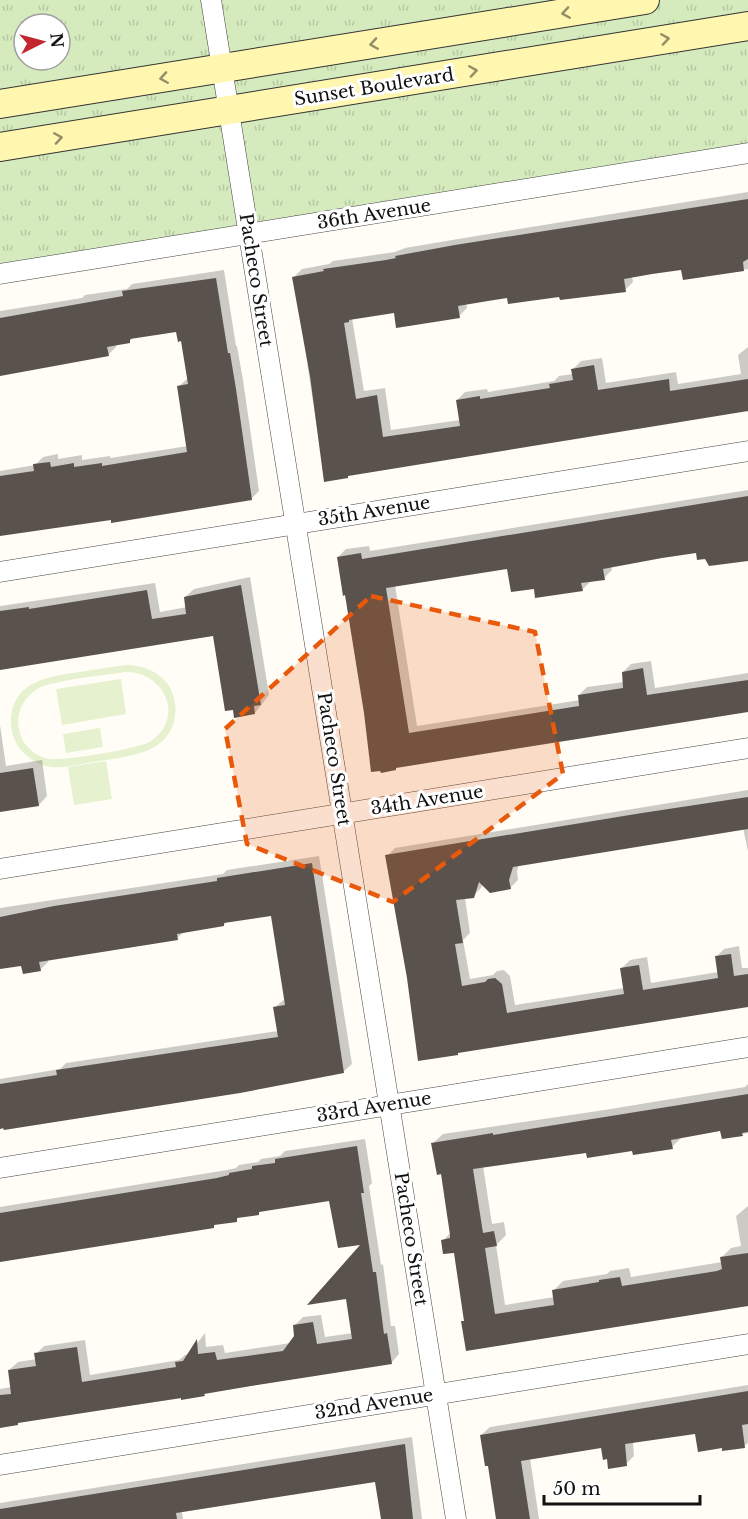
<svg xmlns="http://www.w3.org/2000/svg" width="748" height="1519" viewBox="0 0 748 1519" font-family="'Libre Baskerville',serif">
	<defs>
		<pattern id="grass-tufts" width="24" height="20" patternUnits="userSpaceOnUse" patternTransform="scale(1.5)"><rect width="24" height="20" fill="#d5ebbd"/><path d="M3 7l-1-3M5 7V3M7 7l1-3M15 17l-1-3M17 17v-4M19 17l1-3" fill="none" stroke="#b6c8a1"/></pattern>
	</defs>
	<rect width="100%" height="100%" fill="#fffdf5"/>
	<path fill="url(#grass-tufts)" fill-rule="evenodd" d="M0 0H748V153L0 274ZM24 24H60V60H24Z"/>
	<path fill="#e6f2cf" fill-rule="evenodd" d="M126 665C143 665 159 671 169 686 174 695 177 706 175 716 169 756 126 756 94 762 79 764 60 770 45 766 36 763 28 758 22 751 14 742 10 730 11 717 15 680 51 676 80 672 96 669 111 667 126 665ZM126 672C165 672 185 718 151 741 139 749 63 761 49 759 38 757 29 750 23 741 19 733 17 723 19 714 21 704 28 695 37 689 53 680 106 675 126 672Z
		M121 679 126 714 62 725 56 689Z
		M100 728 103 747 66 753 63 734Z
		M106 761 112 799 74 805 68 767Z"/>
	<path fill="#0003" d="M748 192V269L684 279 682 268 632 276 633 282 625 290 560 295 509 296 466 303 467 308 459 316 395 311 352 318 364 391 385 388 391 430 460 420 457 400 465 392 487 389 488 392 554 381 559 376 573 374V369L581 361 602 358 606 383 676 372 678 384 741 374 738 355 748 347V413L746 409 350 474 348 476 325 480 294 277 302 269 329 264 333 261 395 252 405 248 464 238Z
		M224 270 236 346H237L243 380 259 491 251 499 0 535V471L35 465 43 457 58 454V459L82 455V460L110 456V458L188 446 178 387 188 378 182 339 178 330 134 337 130 341 116 344V347L108 355 0 375V311L82 298 85 295 127 289 132 284Z
		M748 490V552H697L611 566 612 570 604 578 590 582 582 590 535 587 508 567 395 585 417 726 580 700 579 695 587 687 624 682 623 672 631 664 651 661 655 688 748 673V710L397 767 365 713 346 594 338 557 346 549 369 546 370 551Z
		M250 577 269 695 255 713 214 634 0 668V606L155 583 160 612 187 607 185 597 194 589Z
		M0 725 6 766 42 760 47 796 39 805 0 811Z
		M748 790V851L743 828 519 864 517 871 518 880 510 888 483 884 481 888 473 896 465 898 470 933 463 940 470 979 493 975 497 971 504 970 510 976 515 1005 624 988 622 968 630 960 647 957 651 983 718 972 716 957 724 949 739 946 742 968H748V1006L460 1051 404 957 387 856 395 848Z
		M319 856 352 1064 343 1072 0 1129V1079L60 1069 66 1063 278 1031 275 1007 285 999 272 915 226 922 224 925 185 931 177 938 48 959V962L40 970 23 964 0 967V908L223 874 227 870Z
		M748 1084V1133L723 1137 722 1130 682 1137 672 1147 587 1152 483 1166 492 1224 504 1222 506 1235 496 1245 505 1305 554 1297 553 1291 563 1281 607 1274 610 1271 629 1268 631 1277 722 1262V1257L731 1248 741 1246 736 1216 748 1206V1302L463 1322 465 1319 455 1251 443 1241 451 1232 443 1172 433 1143 443 1134 598 1111 745 1087Z
		M365 1139 372 1183 369 1186 381 1265 383 1264 391 1326H395L399 1354 391 1363 206 1393 204 1395 20 1421 17 1424 0 1426V1389L12 1387 9 1370 18 1362 37 1359 36 1354 44 1346 85 1340 90 1375 179 1360 185 1355 189 1354 205 1333 206 1347 223 1345 225 1353 291 1343 296 1336 294 1326 303 1317 321 1315 325 1337 353 1333 364 1243 330 1200 262 1210 259 1213 240 1216 236 1220 217 1223 213 1227 0 1261V1207L227 1170 236 1168 239 1165 258 1162 261 1159 280 1156 285 1151Z
		M748 1385V1443L744 1446H723L696 1432 633 1441 634 1456 626 1464 608 1457 602 1447 530 1458 539 1519H498L489 1464 481 1435 490 1427Z
		M412 1437 422 1519H383L377 1480 182 1512 183 1519H0V1503Z"/>
	<path fill="#5a524d" d="M748 199V259L743 262 744 271 683 280 681 270 652 274 624 279 626 292 560 300 559 297 508 304 507 298 488 301 458 306 460 318 396 328 394 313 349 320V322L344 323 356 399 377 395 383 437 460 426 456 400 480 396V399L550 388 549 384 573 380 571 369 594 365 598 390 669 379 670 391 748 379V411L348 476V478L324 482 310 376 292 277 324 271 323 269 386 260 396 258 395 256 455 245Z
		M216 278 228 353H230L236 389 252 500 111 523V520L0 536V476L34 471 33 464 50 462 51 467 74 463V467L102 463V466L187 452 177 386 188 384 181 341 178 342 176 332 130 339V343L107 347 109 356 0 376V318L123 296 122 291Z
		M748 496V561L709 566 705 559 697 560 696 553 662 558 603 569 605 580 581 583 583 591 535 598 534 589 511 592 507 569 386 588 409 733 579 706 578 695 623 688 622 672 643 668 647 695 748 680V712L477 755 396 768V770L381 773 380 771 371 772 364 713 345 595 343 596 337 557 361 553 362 559Z
		M241 585 261 705 254 706 255 714 234 718 233 710 225 711 213 636 0 670V611L29 607V609L147 590 152 619 186 614 184 597Z
		M33 768 39 806 0 812V773Z
		M748 797V829L513 867 509 880 511 889 490 893 479 882 474 898 456 900 463 943 455 944 462 986 485 982 488 979 495 978 502 984 507 1013 624 994 620 968 639 965 643 990 718 978 715 956 731 954 734 976 748 974V1007L458 1053V1055L418 1061 407 978 385 855 642 813Z
		M312 863 344 1073 240 1093 4 1130 3 1128 0 1129V1084L57 1075 56 1070 278 1037 273 1007 285 1005 271 916 224 923V926L177 934 178 940 39 962 41 971 23 974 21 966 0 969V917L54 906 217 881V878Z
		M748 1094V1132L742 1133 743 1136 722 1139 720 1131 671 1140 673 1149 633 1155 632 1151 587 1158 586 1153 473 1169 483 1233 494 1231 497 1246 485 1248 495 1314 554 1305 552 1290 599 1282V1280L620 1277 622 1286 717 1271 722 1269 720 1257 748 1253V1306L466 1351 461 1321H464L454 1253 443 1254 441 1240 450 1238V1235L441 1174 437 1175 431 1143 493 1133V1135Z
		M357 1146 364 1193H361L373 1272H376L384 1334 387 1333 392 1364 251 1386 204 1394 205 1396 181 1400V1398L18 1423V1425L0 1428V1395L11 1394 8 1370 36 1366 34 1353 77 1347 82 1382 176 1367 175 1362 183 1361 197 1339 198 1354 215 1352 217 1360 283 1351 294 1336 293 1325 313 1322 317 1344 352 1339 346 1299 307 1305 360 1245 338 1248 329 1201 259 1212V1215L237 1218V1222L214 1225V1228L0 1262V1213L217 1178 229 1175V1173L252 1169V1166L275 1163V1159Z
		M748 1391V1424L742 1425 745 1448 722 1451V1448L698 1452 695 1434 625 1444 627 1466 608 1469 607 1459 603 1460 601 1448 521 1461 530 1519H496L488 1466H485L480 1435Z
		M405 1444 413 1519H381L375 1482 176 1513 177 1519H0V1509Z"/>
	<g fill="none" stroke-linecap="round" stroke-linejoin="round">
		<defs>
			<path id="minor" d="M211 0 456 1519
				M0 274 748 153
				M0 572 748 451
				M0 869 748 748
				M0 1168 748 1047
				M0 1465 748 1344"/>
			<path id="secondary" d="M0 104 645 0
				M0 147 748 26"/>
		</defs>
		<use href="#minor" stroke="#444" stroke-width="21"/>
		<use href="#secondary" stroke="#333" stroke-width="30"/>
		<use href="#minor" stroke="#fff" stroke-width="20"/>
		<use href="#secondary" stroke="#fff6b0" stroke-width="28"/>
	</g>
	<defs><path id="oneway-chevron" d="M-2-3.5L2.5 0L-2 3.5" fill="none" stroke-width="1.6" stroke-linecap="round" stroke-linejoin="round" transform="scale(1.5)"/></defs>
	<g stroke="#948f68">
		<use href="#oneway-chevron" transform="translate(566 13) rotate(171)"/>
		<use href="#oneway-chevron" transform="translate(665 39) rotate(-9)"/>
		<use href="#oneway-chevron" transform="translate(374 44) rotate(171)"/>
		<use href="#oneway-chevron" transform="translate(473 71) rotate(-9)"/>
		<use href="#oneway-chevron" transform="translate(164 78) rotate(171)"/>
		<use href="#oneway-chevron" transform="translate(58 138) rotate(-9)"/>
	</g>
	<path fill="#e8590c" fill-opacity="0.2" stroke="#e8590c" stroke-width="4.5" stroke-dasharray="12 8" stroke-linejoin="round" d="M371 596 535 632 563 774 393 902 247 844 225 729Z"/>
	<g text-anchor="middle" dominant-baseline="central" stroke-width="6" stroke-linejoin="round" paint-order="stroke">
		<g font-size="18" fill="#111" stroke="#fff">
			<text transform="translate(374 87) rotate(-9)">Sunset Boulevard</text>
			<text transform="translate(374 214) rotate(-9)">36th Avenue</text>
			<text transform="translate(256 280) rotate(81)">Pacheco Street</text>
			<text transform="translate(374 511) rotate(-9)">35th Avenue</text>
			<text transform="translate(334 759) rotate(81)">Pacheco Street</text>
			<text transform="translate(427 800) rotate(-9)">34th Avenue</text>
			<text transform="translate(374 1107) rotate(-9)">33rd Avenue</text>
			<text transform="translate(411 1239) rotate(81)">Pacheco Street</text>
			<text transform="translate(374 1404) rotate(-9)">32nd Avenue</text>
		</g>
	</g>
	<g transform="translate(42 42) rotate(84)"><circle r="28" fill="#ffffff" stroke="#a0a0a0" stroke-width="1.5"/>
	<path d="M0-4.5L10 22L0 15L-10 22Z" fill="#c4262e"/>
	<text y="-9" font-size="16" font-weight="bold" text-anchor="middle" fill="#111111">N</text>
	</g>
	<path d="M544 1495v9h156v-9" fill="none" stroke="#111111" stroke-width="3"/>
	<text x="553" y="1495" font-size="18" fill="#111111" stroke="#ffffff" stroke-width="4.5" paint-order="stroke">50 m</text>
</svg>
